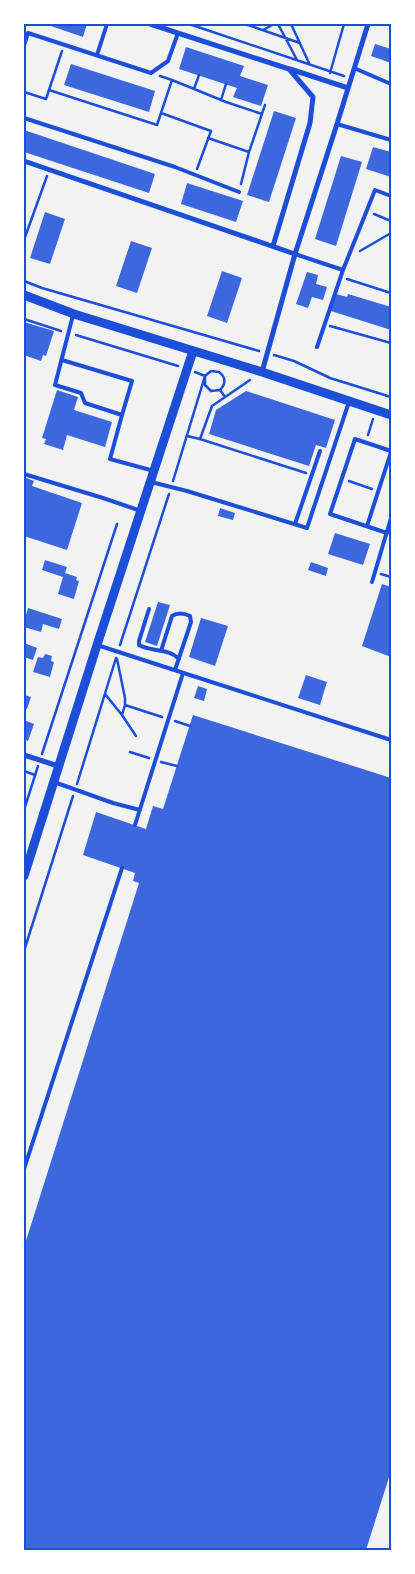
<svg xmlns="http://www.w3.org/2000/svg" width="415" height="1574" viewBox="0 0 415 1574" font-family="'Roboto Condensed',sans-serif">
	<rect width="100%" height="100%" fill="#f2f2f2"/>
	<path fill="#3d67dc" d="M45 24H87L83 37Z
		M375 44 391 49V63L371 56Z
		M186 47 244 66 240 76 268 85 261 106 233 97 237 88 179 69Z
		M71 64 155 91 149 112 64 85Z
		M274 111 296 118 269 202 247 195Z
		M24 130 155 174 149 193 24 152Z
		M373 147 391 152V177L366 169Z
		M341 156 362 162 336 246 315 239Z
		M187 183 243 201 236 222 181 204Z
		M45 212 65 219 50 264 30 258Z
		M131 241 152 248 137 293 116 286Z
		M222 271 242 278 227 323 207 316Z
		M307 272 318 275 316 284 327 287 323 300 312 297 308 308 296 304Z
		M336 294 347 297 348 294 391 307V330L331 311Z
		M24 322 54 331 46 356 43 355 41 361 24 355Z
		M57 390 78 397 74 410 112 422 105 447 67 435 63 450 44 444 46 439 42 438Z
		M246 391 335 420 326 448 316 445 309 466 209 434 216 410Z
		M24 477 34 481 32 486 82 503 67 550 24 536Z
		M220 508 235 513 233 520 218 516Z
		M335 533 370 544 363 565 328 554Z
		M45 560 67 567 65 573 77 577 76 580 79 581 74 599 58 594 63 577 42 570Z
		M311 562 328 568 326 576 308 570Z
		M382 584 391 587V657L362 646Z
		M158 602 170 605 157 646 145 642Z
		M28 608 62 619 59 629 43 624 41 632 24 627V622Z
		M201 618 228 626 215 666 189 657Z
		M24 643 37 648 33 660 24 657Z
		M45 654 52 656 51 661 54 662 50 677 33 672 38 657 43 658Z
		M306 675 327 682 320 705 298 698Z
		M198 686 207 689 204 701 194 698Z
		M24 695 31 697 27 709 24 708Z
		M193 715 391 778V1471L366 1550H24V1247L139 883 133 881 135 873 83 855 96 812 146 829 153 806 163 809Z
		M24 720 34 724 28 741 24 739Z"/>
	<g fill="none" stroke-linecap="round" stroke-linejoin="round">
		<path stroke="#1d4ed8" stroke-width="2.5" d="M189 24 344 76
			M245 24 300 43
			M278 24 297 60
			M291 24 309 63
			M263 30 274 24
			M330 73 344 24
			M172 80 226 102 262 114
			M194 89 199 75
			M49 90 157 125 172 80 160 76
			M24 92 46 99 62 51
			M221 100 226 84
			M161 113 211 131 197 169
			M208 138 249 152 265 105
			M241 184 249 152
			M374 214 391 221
			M24 240 47 176
			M360 251 391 233
			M347 279 391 293
			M24 281 42 288 259 351
			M24 319 61 331
			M330 326 391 343
			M76 335 178 366
			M274 355 294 361 330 378 391 397
			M195 372 205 376
			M220 390 225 397
			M368 435 373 419
			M187 436 200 439 212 406 250 380
			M200 439 306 473
			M173 481 205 376 211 371 219 372C226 377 226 384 220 390L211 391 205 385V376
			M349 481 372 489
			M381 574 391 577
			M120 645 169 494
			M117 659 125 698V705
			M105 694 122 715
			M175 721 190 726
			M136 736 122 715 125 705 162 717
			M130 752 149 758
			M42 754 117 524
			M161 762 177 766
			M24 771 35 775
			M77 784 116 658
			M24 810 38 766
			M24 951 73 796
			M24 1244V1245"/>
		<path stroke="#1d4ed8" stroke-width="4" d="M24 45 28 33 151 73 168 61 178 33
			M97 55 107 24
			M354 68 391 84
			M24 118 175 167 239 192
			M337 124 391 140
			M295 254 343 270
			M73 315 55 385 81 393 85 403 122 415 110 459 154 471
			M317 347 343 270 375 190 391 196
			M62 360 132 381 122 415
			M24 474 103 498 141 511
			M151 482 187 491 307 528 349 402
			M295 524 320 451
			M367 526 391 452
			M387 533 330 514 355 439 391 451
			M372 582 391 518
			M149 609 139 641V645C151 652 169 648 179 659
			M97 645 391 740
			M161 651 172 616C178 612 184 613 190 616L191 622 175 670
			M54 782 113 803 140 810
			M135 825 183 673
			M24 1169 122 868"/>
		<path stroke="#1d4ed8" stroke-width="5" d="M150 24 289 69 313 97 310 123 273 246
			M290 69 348 88
			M24 161 295 254
			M262 372 295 254 337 124 368 24
			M24 755 58 766"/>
		<path stroke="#1d4ed8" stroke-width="9" d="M24 295 74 314 262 372 391 415
			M24 876 97 645 193 351"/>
	</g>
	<rect width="415" height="1574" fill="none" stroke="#ffffff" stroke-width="50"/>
	<rect x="25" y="25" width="365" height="1524" fill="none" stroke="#1d4ed8" stroke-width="2"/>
</svg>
